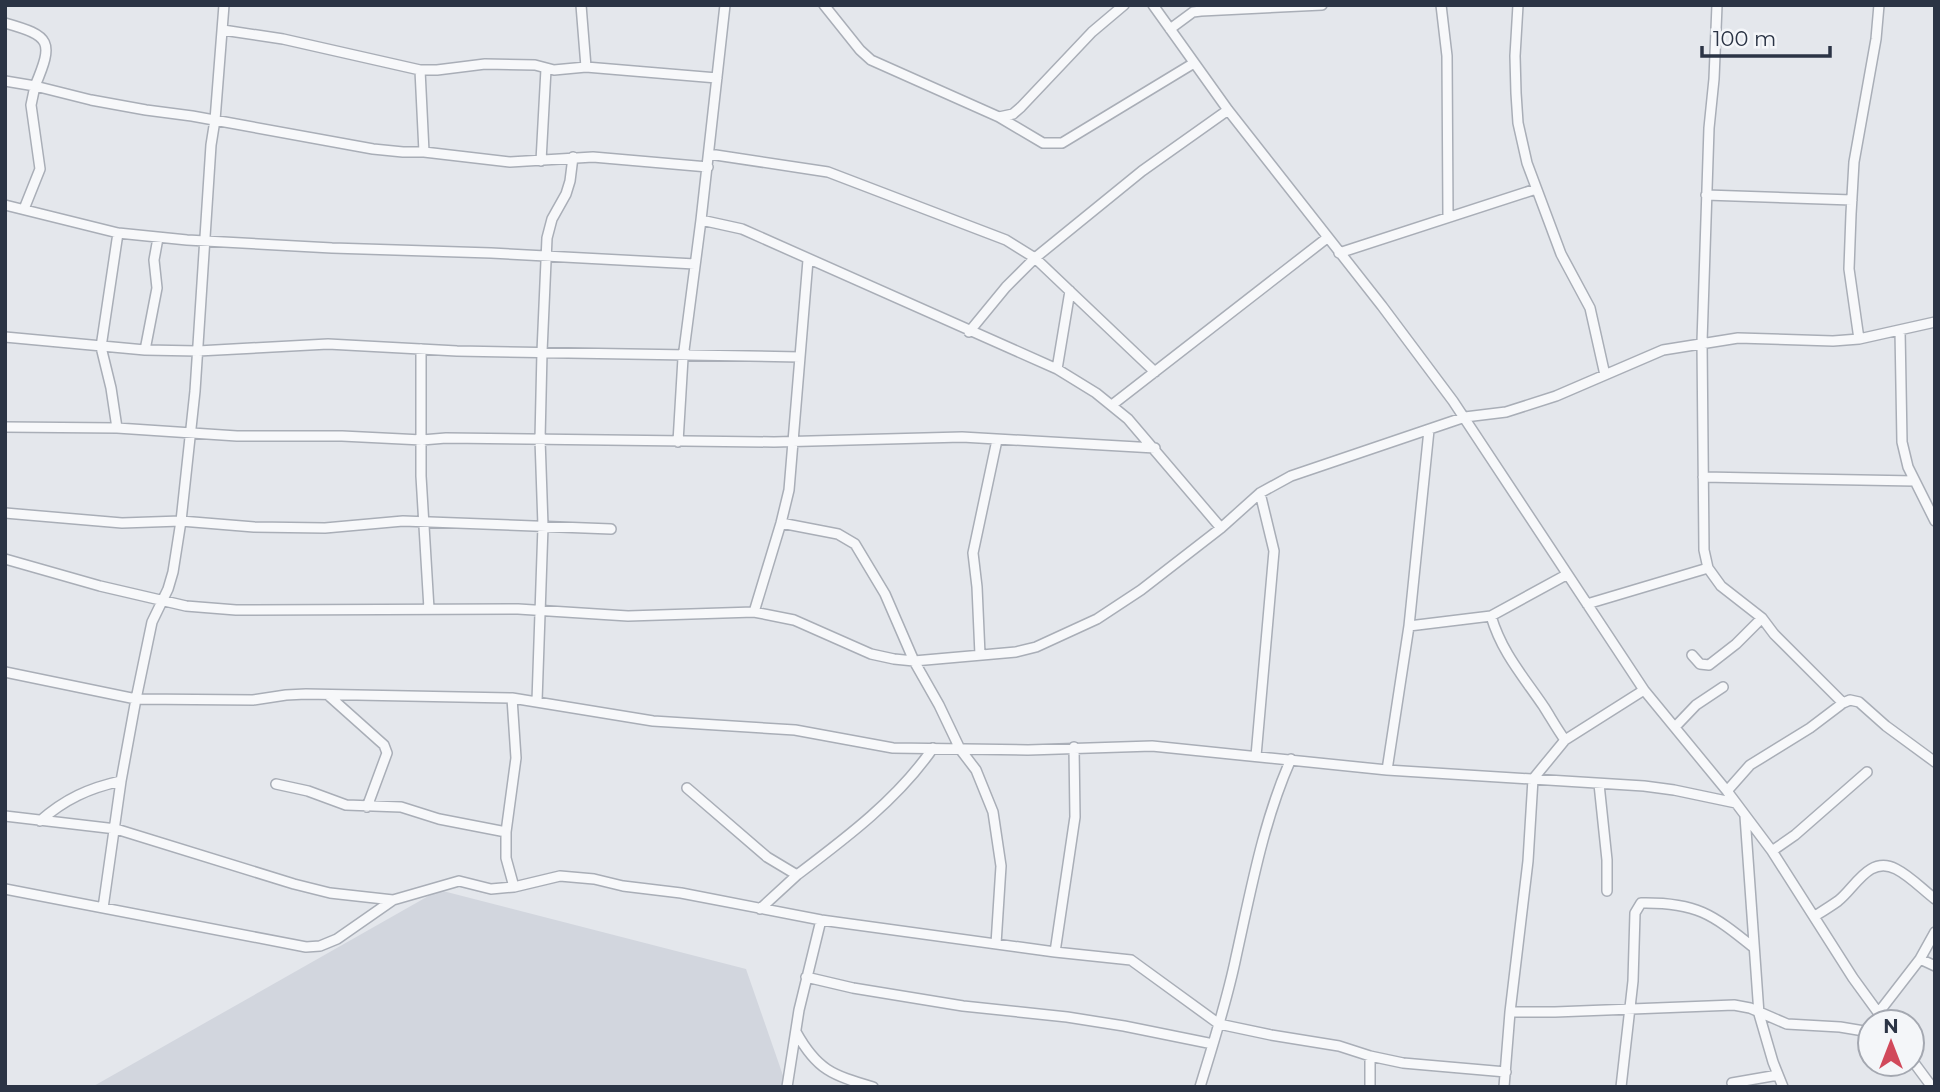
<svg xmlns="http://www.w3.org/2000/svg" width="1940" height="1092" viewBox="0 0 1940 1092" font-family="Montserrat,sans-serif">
	<rect width="100%" height="100%" fill="#e4e7ec"/>
	<path fill="#d2d6de" d="M439 890 746 969 787 1087H92Z"/>
	<g fill="none" stroke-linecap="round" stroke-linejoin="round">
		<defs>
			<path id="minor" d="M581 5 586 67
				M824 5 860 50 871 60 999 117 1013 114 1021 107 1092 32 1124 5
				M1153 5 1228 110 1382 306 1453 401 1644 690 1727 791 1772 851 1853 978 1885 1022
				M1441 5 1447 56 1448 216
				M1518 5 1515 56 1516 93 1518 123 1527 163 1561 254 1590 308 1605 375
				M1717 5 1714 79 1709 128 1702 342 1704 550 1708 568 1721 586 1762 618 1774 634 1843 703
				M5 23C51 36 54 41 35 86L91 100 146 110 192 116 373 149 403 152H424L510 162 593 157 708 167
				M1170 29 1193 12 1201 11 1322 5
				M223 30 283 39 420 70H437L485 64 535 65 554 70 586 67 717 78
				M420 70 424 152
				M5 81 35 86 31 105 40 169 24 209
				M999 117 1043 143H1062L1194 63
				M709 154 828 172 1006 240 1035 258 1155 372
				M541 161 546 69
				M1706 195 1852 200
				M5 205 118 233 187 240 332 248 491 253 695 264
				M701 220 742 229 1057 369 1096 393 1128 419 1221 528
				M1339 253 1536 189
				M1900 330 1902 442 1908 467 1935 521
				M969 332 1006 287 1035 258 1142 171 1228 110
				M5 337 145 350 198 351 328 344 457 351 800 357
				M1859 339 1849 269 1851 214 1854 162 1876 39 1879 5
				M421 349V476L429 609
				M145 350 157 288 154 260 158 238
				M1057 369 1070 291
				M1112 405 1327 238
				M5 427 117 428 237 436H342L422 440 446 438 774 442 962 437 1155 448
				M117 428 111 388 101 347 118 233
				M678 442 683 358 701 220 725 5
				M1703 477 1915 481
				M5 513 122 523 181 521 254 527 325 528 403 521 611 529
				M781 523 838 534 855 544 885 594 914 661 939 705 960 749 976 770 993 812 1001 866 996 944
				M5 559 100 586 186 606 236 610 518 609 628 616 754 612 794 620 871 654 894 659 914 661 1016 652 1036 647 1097 619 1141 590 1221 528 1260 493 1291 476 1465 417 1506 412 1556 396 1663 350 1738 338 1833 341 1859 339 1935 322
				M1587 604 1708 568
				M754 612 781 523 789 490 808 260
				M1491 616C1502 653 1523 676 1544 707 1551 718 1557 729 1565 740L1533 779 1528 861 1510 1012 1504 1087
				M1409 626 1491 616 1566 575
				M980 655 977 587 973 553 997 440
				M1692 655 1700 664 1709 665 1736 644 1762 618
				M5 672 136 699 253 700 286 695 306 694 512 698 653 721 795 730 893 748 1028 750 1152 746 1387 770 1644 786 1674 790 1736 803
				M328 695 384 745 387 753 367 807
				M512 698 516 758 506 832V858L514 887
				M537 701 543 526 540 439 542 352 547 238 552 219 566 194 570 181 573 157
				M1675 727 1696 705 1723 687
				M1565 740 1644 690
				M1256 756 1274 551 1260 493
				M1387 770 1409 626 1429 430
				M276 784 308 791 346 805 401 807 439 819 506 832
				M1599 784 1607 860V891
				M687 788 767 857 797 875 760 909
				M1727 791 1750 765 1810 728 1843 703 1850 700 1859 702 1886 726 1935 762
				M5 816 116 829 294 884 330 893 393 900
				M1745 816 1759 1014 1773 1062 1783 1087
				M40 821C65 799 89 788 121 781
				M1772 851 1795 835 1867 772
				M797 875C846 838 898 799 933 748
				M5 889 306 947 320 946 337 939 393 900 459 881 491 889 514 887 560 876 594 879 623 886 681 893 821 920 1055 952 1131 960 1219 1024 1271 1035 1339 1046 1370 1056 1403 1063 1506 1072
				M103 908 121 781 136 699 152 622 168 589 173 572 181 521 195 391 211 145 215 120 224 5
				M1815 916C1823 911 1831 906 1838 901 1855 888 1869 855 1896 869 1910 876 1922 889 1935 899
				M1055 952 1075 817 1074 747
				M1920 959 1935 966
				M806 977 853 988 963 1006 1067 1017 1124 1026 1213 1044
				M1510 1012H1555L1734 1005 1750 1008 1787 1024 1840 1027 1870 1032
				M1879 1012 1920 959 1935 932
				M796 1032C817 1070 832 1075 873 1087
				M1912 1060 1932 1087
				M1732 1083 1778 1075
				M787 1087 799 1010 821 920
				M1200 1087C1213 1044 1227 1001 1236 957 1251 890 1263 822 1291 759
				M1370 1087V1056
				M1621 1087 1633 981 1635 913 1641 903C1696 902 1712 914 1753 947"/>
		</defs>
		<use href="#minor" stroke="#a9aeb7" stroke-width="12"/>
		<use href="#minor" stroke="#f7f8fa" stroke-width="9"/>
	</g>
	<rect width="1940" height="1092" fill="none" stroke="#2b3445" stroke-width="14"/>
	<g transform="translate(1891 1043)"><circle r="33" fill="#f4f6f9" stroke="#a4a8b1" stroke-width="2"/>
	<path d="M0-5L12 26L0 18L-12 26Z" fill="#d1495b"/>
	<text y="-10" font-size="19" font-weight="bold" text-anchor="middle" fill="#2b3445">N</text>
	</g>
	<path d="M1702 46v10h128v-10" fill="none" stroke="#2b3445" stroke-width="3.5"/>
	<text x="1713" y="46" font-size="21" fill="#2b3445" stroke="#f4f6f9" stroke-width="5" paint-order="stroke">100 m</text>
</svg>
